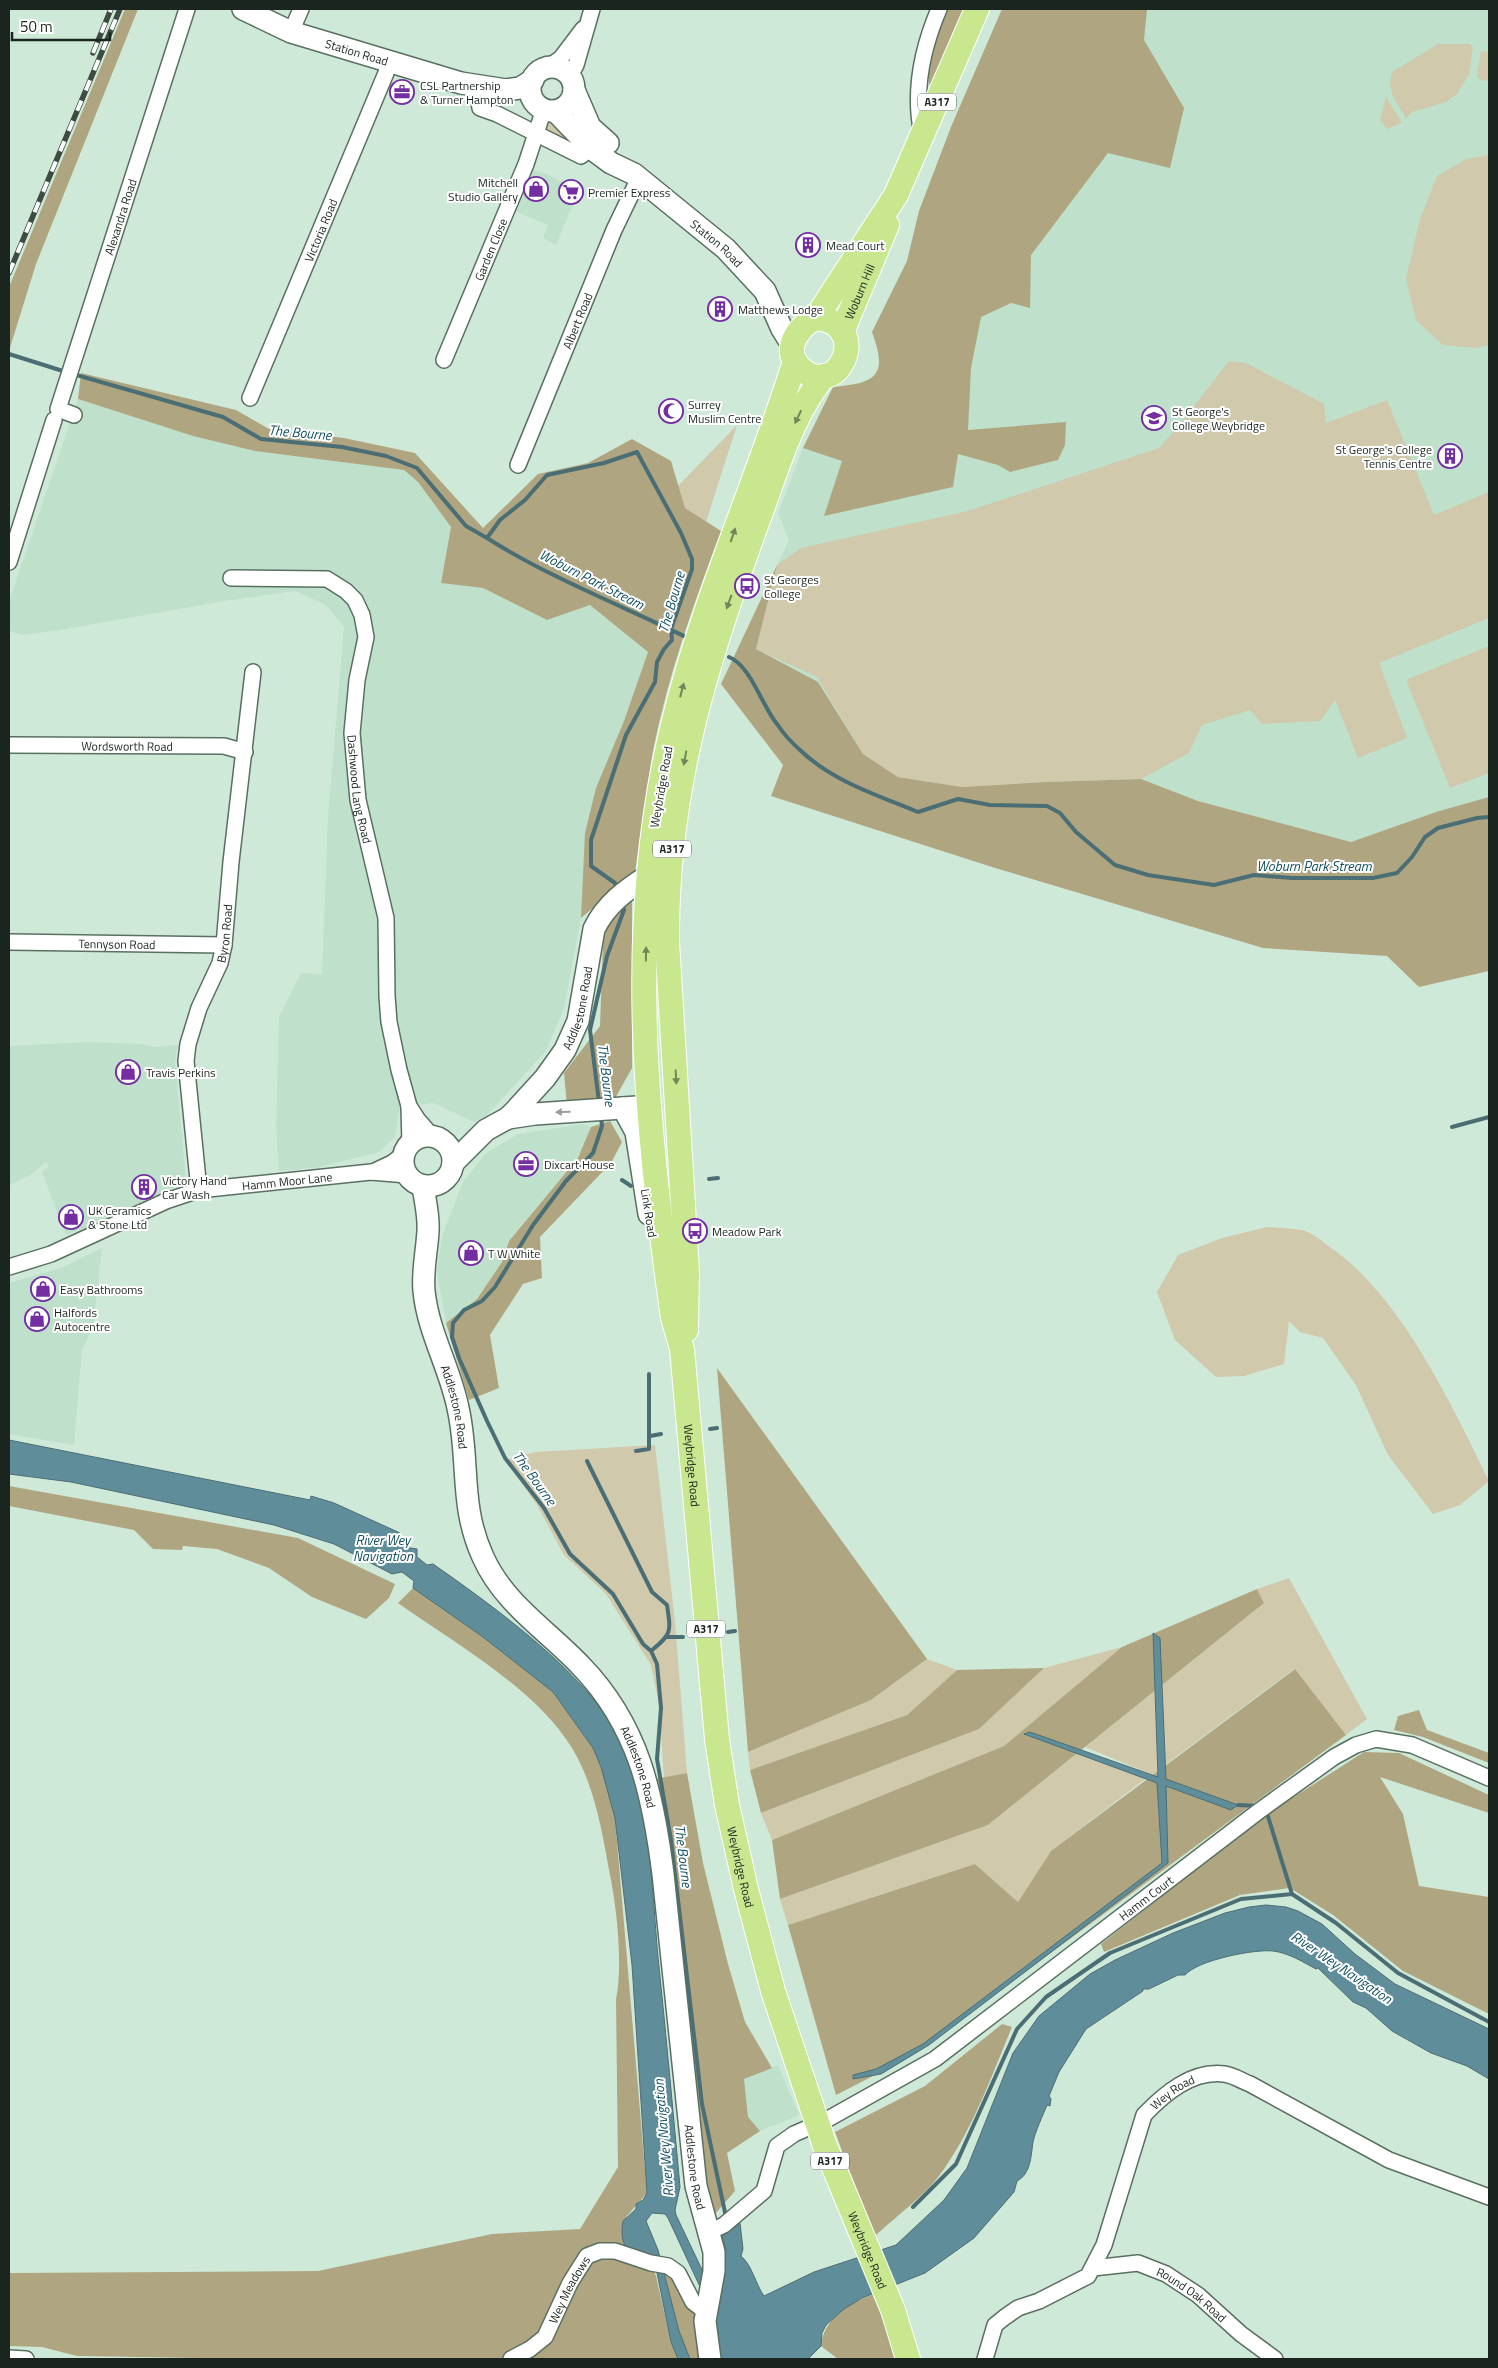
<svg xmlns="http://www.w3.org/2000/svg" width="1498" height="2368" viewBox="0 0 1498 2368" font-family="'Titillium Web',sans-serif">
	<rect width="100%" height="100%" fill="#cfe9d8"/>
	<path fill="#bfe0ca" d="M1002 9H1489V817L1436 812 1351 842 1198 801 1141 779 863 754 840 720 756 649 777 565 789 540 778 513 803 448 833 387 857 385 873 379 879 367 880 353 872 332 907 261 919 211 951 127Z
		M532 170 547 174 579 190 556 245 543 238 548 225 515 211Z
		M78 399 193 436 255 451 404 470 418 482 451 527 441 583 483 588 547 620 590 605 648 652 624 721 596 788 581 918 564 1008 546 1051 487 1115 474 1122 433 1103 409 1106 399 1111 395 1137 379 1152 320 1167 279 1171 276 1128 279 1017 301 973 322 974 328 816 344 627 326 605 295 591 224 601 60 630 23 635 9 631V602Z
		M89 1042 140 1044 155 1047 178 1045 175 1062 186 1180 138 1207 66 1235 42 1172 49 1167 46 1162 29 1176 9 1185V1046Z
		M583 1124 591 1127 578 1158 509 1240 502 1262 477 1299 446 1323 437 1272 442 1236 463 1182 486 1153 518 1134Z
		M102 1248 93 1328 82 1350 74 1445 9 1434V1283L61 1268Z
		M778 2065 799 2115 760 2131 748 2117 744 2079Z"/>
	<path fill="#d0c9ac" d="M1438 44H1470L1473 47 1469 74 1457 94 1446 102 1412 112 1406 118C1396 100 1386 93 1392 72Z
		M1481 51 1489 52V81L1480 80 1477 76Z
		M1386 97 1402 123 1387 129 1380 120Z
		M549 118 578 148 545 130 546 120Z
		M1489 155V345L1476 348 1443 345 1416 320 1406 279 1420 219 1437 176 1466 159Z
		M1229 361 1246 363 1324 404 1326 423 1387 400 1434 515 1489 492V618L1379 663 1407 738 1358 758 1335 700 1320 721 1262 724 1250 710 1202 725 1189 753 1141 779 1045 782 962 787 898 777 863 754 817 677 756 649 777 565 801 548 968 511 1159 448 1178 427Z
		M737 425 706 522 685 508 678 486Z
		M1489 646V773L1450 788 1406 680Z
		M1267 1227C1279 1228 1293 1228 1305 1231 1312 1233 1321 1240 1327 1245 1400 1293 1451 1404 1489 1481L1460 1505 1433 1514 1388 1455 1356 1385 1323 1338 1300 1332 1289 1321 1284 1364 1244 1376 1216 1377 1175 1340 1157 1292 1178 1255 1222 1238Z
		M655 1445 675 1622 687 1773 664 1778 659 1704 651 1665 606 1594 564 1555 537 1505 505 1460 535 1452Z
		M1289 1578 1367 1719 1346 1735 1294 1669 1165 1765 1161 1686 1264 1603 1257 1589Z
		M1122 1647 1004 1746 772 1840 761 1813 979 1729 1044 1668Z
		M927 1659 957 1670 907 1715 750 1770 748 1752 871 1700Z
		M1155 1691 1158 1777 1085 1747Z
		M1078 1753 1145 1779 1051 1851 1018 1902 975 1864 788 1925 780 1899 988 1825Z"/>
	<path fill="#afa681" d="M125 9H138L36 264 9 351V287Z
		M945 9H973L930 87C923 63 938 32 945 9Z
		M1002 9H1147L1144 40 1184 108 1170 168 1108 153 1031 255 1030 308 1011 303 981 317 971 368 968 430 1066 422 1065 445 1058 460 1010 472 998 465 958 454 953 487 824 516 842 461 803 448 833 387C877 383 888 376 872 332L907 261 919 211 951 127Z
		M81 373 236 410 269 429 344 438 415 453 483 528 538 474 588 463 632 439 671 461 685 508 721 531C694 603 668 675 653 751 646 791 641 831 635 872L581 918 585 833 596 788 624 721 648 652 590 605 547 620 483 588 441 583 451 527 418 482 404 470 255 451 193 436 78 399Z
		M777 565 756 649 818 682 863 754 898 777 962 787 1045 782 1141 779 1198 801 1351 842 1436 812 1489 797V971L1419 987 1387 956 1263 948 992 867 771 796 783 765 721 684Z
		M632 899V1068L613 1102 567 1106 564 1073 600 1026 603 941 610 918Z
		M610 1121 622 1142 611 1163 540 1237 542 1278 523 1284 490 1335 499 1388 469 1400 446 1323 477 1299 502 1262 509 1241 578 1158 591 1127Z
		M717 1368 927 1659 871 1700 748 1752Z
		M9 1486 298 1538 395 1584 389 1598 366 1619 312 1597 269 1568 217 1549 183 1546 182 1550 153 1549 134 1530 9 1506Z
		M413 1588 484 1637 553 1692 593 1748 607 1780 615 1818 647 2193 626 2217 656 2276 671 2342 678 2359H260L77 2356 42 2347 9 2346V2273L318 2271 492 2234 580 2229 618 2167 616 1999C623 1965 617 1910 610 1875 602 1832 595 1786 572 1748 535 1688 456 1644 398 1603Z
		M1257 1589 1264 1603 988 1825 780 1899 772 1840 1004 1746 1122 1647Z
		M1044 1668 979 1729 761 1813 750 1770 907 1715 957 1670Z
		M1295 1669 1346 1735 910 2057 836 2095 788 1925 975 1864 1018 1902 1051 1851Z
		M1419 1710 1427 1730 1489 1753V1763L1423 1737 1394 1730 1398 1716Z
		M1364 1752 1399 1753 1489 1795V1813L1380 1777 1403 1814 1419 1886 1489 1897V2014L1403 1971 1333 1915 1290 1888 1240 1895 1104 1952 1101 1944 1264 1816Z
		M687 1773 703 1863 728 1964 745 2022 772 2068 744 2079 748 2117 760 2131 727 2153 735 2191 715 2214 705 2174 655 1779Z
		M1002 2024 1012 2027C991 2077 972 2132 939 2176 925 2195 893 2219 874 2237L835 2132 925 2086Z
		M664 2265 693 2302 707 2359H690L688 2356 679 2331 662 2268Z
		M878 2293 901 2359H838L821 2346C824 2316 852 2301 878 2293Z"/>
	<path fill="#608d9a" stroke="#4b6e75" d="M9 1440 310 1500 311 1496 334 1503 400 1533 404 1547 417 1549V1557L427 1565 433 1564C489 1603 578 1667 612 1726 651 1794 651 1881 658 1957 666 2034 673 2111 680 2187L675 2210 676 2215 705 2276 723 2269 726 2250 722 2236 740 2223 743 2249 741 2256C752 2265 756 2285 764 2296L814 2272 896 2245 944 2200 967 2168 1013 2053 1039 2016 1090 1974 1115 1960 1173 1933 1225 1913 1249 1907 1266 1905 1286 1907 1298 1911 1322 1924 1355 1954 1395 1984 1489 2029V2079L1467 2066 1431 2053 1392 2031 1366 2008 1353 2002 1318 1968 1316 1969C1303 1962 1289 1953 1273 1951 1254 1949 1198 1960 1185 1975H1178L1149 1989H1143V1991L1086 2029 1059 2072 1049 2096 1051 2099 1050 2106 1047 2105C1043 2115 1035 2132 1033 2142 1031 2155 1031 2174 1017 2181L1014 2192 974 2238 925 2273 862 2298 844 2309 826 2325 822 2333 821 2346 808 2359H711L702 2291 668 2218 665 2214 652 2213 646 2221 658 2250 679 2331 690 2359H678L671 2342 656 2268C633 2254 618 2252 623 2221L636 2209V2204L643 2200 647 2193 632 1965 615 1818 601 1767 593 1748 553 1692 483 1637 413 1588 414 1581 402 1572 392 1574 334 1544 274 1525 71 1482 9 1474Z
		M1153 1633 1160 1638 1166 1779 1238 1805 1231 1810 1166 1786 1168 1863 929 2045 881 2074 853 2079V2075L876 2069 923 2044 1162 1863 1157 1783 1024 1734 1030 1732 1158 1777Z"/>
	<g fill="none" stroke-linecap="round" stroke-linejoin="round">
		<path stroke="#4b6e75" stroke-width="4" d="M9 354 66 372
			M73 374 223 417 261 439 342 447 386 456 417 468 466 526 487 538 500 520 525 500 547 475 604 463 637 452 681 533 692 559V569L671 629 672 640 664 649 657 662 655 682 626 735 591 840V866L615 883 617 889
			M487 538C550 578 621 605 688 638
			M729 657C751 666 762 706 777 724 783 733 792 743 800 750 832 781 877 795 918 812L958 799 990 805 1047 806 1060 813 1076 832 1115 865 1148 875 1214 885 1254 875 1292 878H1373L1397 873 1412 857 1425 837 1438 828 1477 818 1489 817
			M599 1102 590 1030 607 956 624 910 622 903
			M601 1116 602 1126 593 1153 566 1181 533 1225 495 1287 482 1301 464 1310 453 1323 452 1337 459 1358 487 1421 505 1458 544 1508 570 1554 613 1594 643 1644 651 1651 657 1664 661 1708 657 1759 671 1840 702 2104 726 2217
			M1452 1127 1489 1117
			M709 1179 718 1178
			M622 1180 631 1186
			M710 1429 717 1428
			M650 1436 661 1434
			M636 1451 649 1449V1374
			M587 1461 652 1592 667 1605C671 1632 672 1634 651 1651
			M728 1632 735 1631
			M667 1637H683
			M1238 1805 1259 1806
			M1266 1810 1292 1894
			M913 2207 956 2164 1017 2029 1046 1997 1110 1953 1241 1899 1292 1894 1336 1923 1398 1973 1489 2022"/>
		<defs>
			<g id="street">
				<path d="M291 32 301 9"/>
				<path d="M547 68 561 58 583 29"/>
				<path d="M570 76 576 65 592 9"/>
				<path d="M476 86 480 108 497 114 581 156 597 143"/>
				<path d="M922 134C913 92 922 49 939 9"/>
				<path id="s1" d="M444 360 526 164 544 109"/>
				<path id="s2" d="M250 398 386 73 390 60"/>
				<path id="s3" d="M74 415 58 409 187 9"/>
				<path id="s4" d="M518 465 614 230 639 178"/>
				<path d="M9 562 54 420"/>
				<path id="s5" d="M231 578 327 579 346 591 355 600 362 615 366 637 357 680 352 733 358 800 386 918 387 996 389 1022 399 1070 409 1106 418 1120 432 1136"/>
				<path id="s6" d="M9 745 224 746 245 752"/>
				<path id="s7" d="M9 942 224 945"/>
				<path d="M409 1107 410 1144"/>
				<path d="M373 1172 392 1163 404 1154"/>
				<path id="s8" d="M199 1190 186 1061 188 1044 199 1008 220 963 224 945 231 862 253 672"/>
				<path id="s9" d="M9 1267 51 1254 166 1201 199 1190 371 1172 407 1175"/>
				<path id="s10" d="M709 2232 724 2225 764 2191 777 2146 794 2134 828 2119 935 2059 1259 1811 1334 1757 1356 1745 1376 1739 1412 1745 1489 1778"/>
				<path id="s11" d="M1093 2268 1138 2263 1166 2274 1198 2295 1241 2334 1275 2359"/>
				<path d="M9 2358 26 2359"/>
				<path id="s12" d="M511 2359 530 2349 545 2337 570 2283 587 2256 600 2251H615L651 2263 668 2266 678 2273 693 2302 706 2312"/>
				<path id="s13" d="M985 2359 995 2325 1005 2317 1018 2308 1039 2301 1088 2276 1104 2245 1144 2115C1164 2094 1192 2070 1224 2074 1233 2075 1242 2081 1250 2084L1389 2160 1489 2197"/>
			</g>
			<g id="secondary">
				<path id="s14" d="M243 9 291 32 461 83 506 90 520 88 533 80"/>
				<circle cx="552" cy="89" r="22"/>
				<path d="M574 90 590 127 608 143"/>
				<path id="s15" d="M555 111 592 149 611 163 634 174 726 249 765 291 782 329 792 345"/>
				<path d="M623 1108 636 1132 649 1214"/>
				<path d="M508 1118 535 1114 637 1107"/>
				<circle cx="428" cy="1161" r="25"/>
				<path id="s16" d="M453 1163 486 1130 508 1118 515 1111 545 1078 565 1050 578 1021 594 929C606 904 626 890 649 875"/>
				<path id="s17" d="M423 1186C425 1201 429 1215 428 1231 427 1251 422 1271 424 1291 428 1332 450 1368 458 1408 470 1461 459 1505 483 1557 504 1604 547 1630 581 1666 639 1726 653 1795 663 1874L696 2186 714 2252V2271L705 2321 710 2359"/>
			</g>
			<g id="primary">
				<path d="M816 318 896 195 977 9"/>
				<path d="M816 318C874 323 838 405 799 367 782 350 798 326 816 318Z"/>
				<path id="s18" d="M842 332 887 225"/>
				<path id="s19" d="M795 361C757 482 704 598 674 721 625 916 645 1122 673 1318L682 1349 717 1739 727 1805 746 1889 773 1991 825 2146 893 2310 908 2359"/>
				<path d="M686 1330 687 1271 667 941C666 786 708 656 761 512 778 466 792 415 824 376"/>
			</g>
		</defs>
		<use href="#street" stroke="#597061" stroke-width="18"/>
		<use href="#secondary" stroke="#597061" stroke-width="24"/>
		<use href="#primary" stroke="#fff" stroke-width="26"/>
		<use href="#street" stroke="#fff" stroke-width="15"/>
		<use href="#secondary" stroke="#fff" stroke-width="21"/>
		<use href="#primary" stroke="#c8e78f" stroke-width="24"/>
		<defs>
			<path id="rail" d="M93 53 111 9
				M9 273 120 9"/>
		</defs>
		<use href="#rail" stroke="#3e4b43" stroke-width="5.5"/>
		<use href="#rail" stroke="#fff" stroke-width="4" stroke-dasharray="11" stroke-linecap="butt"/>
	</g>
	<defs><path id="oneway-solid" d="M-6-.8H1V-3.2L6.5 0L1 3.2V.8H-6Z" transform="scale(1.25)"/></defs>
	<g fill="#728657">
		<use href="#oneway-solid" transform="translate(798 417) rotate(115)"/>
		<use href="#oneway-solid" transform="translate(733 535) rotate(-71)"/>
		<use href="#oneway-solid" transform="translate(729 602) rotate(110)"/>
		<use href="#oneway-solid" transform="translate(682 690) rotate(-75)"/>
		<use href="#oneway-solid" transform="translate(685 758) rotate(101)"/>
		<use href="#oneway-solid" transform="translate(646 954) rotate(-89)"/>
		<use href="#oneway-solid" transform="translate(676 1077) rotate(87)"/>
	</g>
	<use fill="#989d9a" href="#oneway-solid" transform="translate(563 1112) rotate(178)"/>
	<defs>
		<symbol id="office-ring" viewBox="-11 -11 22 22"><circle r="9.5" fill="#fff" stroke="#742ea2" stroke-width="1.5"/><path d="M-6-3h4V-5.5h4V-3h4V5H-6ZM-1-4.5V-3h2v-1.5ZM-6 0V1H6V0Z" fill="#742ea2"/></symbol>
		<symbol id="shop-ring" viewBox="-11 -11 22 22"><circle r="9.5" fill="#fff" stroke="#742ea2" stroke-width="1.5"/><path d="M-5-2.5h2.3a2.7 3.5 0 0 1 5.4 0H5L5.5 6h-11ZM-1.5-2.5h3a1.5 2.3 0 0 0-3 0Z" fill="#742ea2"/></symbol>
		<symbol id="supermarket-ring" viewBox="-11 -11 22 22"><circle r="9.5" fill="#fff" stroke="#742ea2" stroke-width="1.5"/><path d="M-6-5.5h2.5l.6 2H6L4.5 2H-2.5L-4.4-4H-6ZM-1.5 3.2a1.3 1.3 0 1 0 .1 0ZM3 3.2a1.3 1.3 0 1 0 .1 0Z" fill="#742ea2"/></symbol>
		<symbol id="building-ring" viewBox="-11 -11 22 22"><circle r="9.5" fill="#fff" stroke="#742ea2" stroke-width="1.5"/><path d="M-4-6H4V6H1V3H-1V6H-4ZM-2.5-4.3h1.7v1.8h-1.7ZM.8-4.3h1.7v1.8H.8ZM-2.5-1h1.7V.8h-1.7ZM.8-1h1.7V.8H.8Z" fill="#742ea2"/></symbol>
		<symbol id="mosque-ring" viewBox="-11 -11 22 22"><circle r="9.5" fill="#fff" stroke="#742ea2" stroke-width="1.5"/><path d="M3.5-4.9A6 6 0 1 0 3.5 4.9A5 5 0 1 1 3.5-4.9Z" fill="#742ea2"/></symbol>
		<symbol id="school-ring" viewBox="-11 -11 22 22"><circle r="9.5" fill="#fff" stroke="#742ea2" stroke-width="1.5"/><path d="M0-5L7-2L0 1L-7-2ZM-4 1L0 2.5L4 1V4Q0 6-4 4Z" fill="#742ea2"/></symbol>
		<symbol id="bus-ring" viewBox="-11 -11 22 22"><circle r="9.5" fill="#fff" stroke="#742ea2" stroke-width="1.5"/><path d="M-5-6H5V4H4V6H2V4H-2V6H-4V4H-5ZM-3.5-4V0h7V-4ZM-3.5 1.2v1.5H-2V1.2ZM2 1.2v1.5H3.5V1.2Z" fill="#742ea2"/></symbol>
	</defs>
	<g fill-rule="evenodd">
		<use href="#office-ring" x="388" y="78" width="28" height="28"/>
		<use href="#shop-ring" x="522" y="175" width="28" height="28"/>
		<use href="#supermarket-ring" x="557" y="178" width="28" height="28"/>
		<use href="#building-ring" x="794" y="231" width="28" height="28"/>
		<use href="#building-ring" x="706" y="295" width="28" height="28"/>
		<use href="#mosque-ring" x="657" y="397" width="28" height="28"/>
		<use href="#school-ring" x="1140" y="404" width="28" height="28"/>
		<use href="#building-ring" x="1436" y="442" width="28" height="28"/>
		<use href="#bus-ring" x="733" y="572" width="28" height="28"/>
		<use href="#shop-ring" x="114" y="1058" width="28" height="28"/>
		<use href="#office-ring" x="512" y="1150" width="28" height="28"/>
		<use href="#building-ring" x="130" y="1173" width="28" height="28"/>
		<use href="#shop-ring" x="57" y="1203" width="28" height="28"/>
		<use href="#bus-ring" x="681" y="1217" width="28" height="28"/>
		<use href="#shop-ring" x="457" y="1239" width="28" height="28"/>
		<use href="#shop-ring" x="29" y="1275" width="28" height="28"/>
		<use href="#shop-ring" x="23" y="1305" width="28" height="28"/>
	</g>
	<g text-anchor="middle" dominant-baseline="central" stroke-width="4" stroke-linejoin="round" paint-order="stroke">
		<g fill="#fff" stroke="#5f6662" stroke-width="1">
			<rect x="918" y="93.5" width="38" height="17" rx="4"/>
			<rect x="653" y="840.5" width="38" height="17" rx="4"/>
			<rect x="687" y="1620.5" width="38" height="17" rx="4"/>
			<rect x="811" y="2152.5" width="38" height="17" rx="4"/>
		</g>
		<g font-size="11" font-weight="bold" fill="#1b251f">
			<text x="937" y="102">A317</text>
			<text x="672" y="849">A317</text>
			<text x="706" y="1629">A317</text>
			<text x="830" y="2161">A317</text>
		</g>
		<g font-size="12" fill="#1b251f" stroke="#fff">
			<text stroke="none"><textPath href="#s14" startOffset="122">Station Road</textPath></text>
			<text stroke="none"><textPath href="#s3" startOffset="219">Alexandra Road</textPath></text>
			<text stroke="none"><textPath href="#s2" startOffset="182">Victoria Road</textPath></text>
			<text stroke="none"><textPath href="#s15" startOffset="210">Station Road</textPath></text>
			<text stroke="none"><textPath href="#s1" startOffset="120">Garden Close</textPath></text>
			<text stroke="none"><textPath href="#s18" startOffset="44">Woburn Hill</textPath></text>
			<text stroke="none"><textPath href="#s4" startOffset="156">Albert Road</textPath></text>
			<text stroke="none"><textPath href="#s6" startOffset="118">Wordsworth Road</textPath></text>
			<text transform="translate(661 787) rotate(-80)">Weybridge Road</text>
			<text stroke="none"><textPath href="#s5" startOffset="324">Dashwood Lang Road</textPath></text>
			<text stroke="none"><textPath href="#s8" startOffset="264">Byron Road</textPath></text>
			<text stroke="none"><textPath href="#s7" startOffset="108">Tennyson Road</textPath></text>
			<text stroke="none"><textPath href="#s16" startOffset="205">Addlestone Road</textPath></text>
			<text stroke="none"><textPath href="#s9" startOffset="294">Hamm Moor Lane</textPath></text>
			<text transform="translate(649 1213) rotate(81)">Link Road</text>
			<text stroke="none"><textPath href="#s17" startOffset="226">Addlestone Road</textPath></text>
			<text stroke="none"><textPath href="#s19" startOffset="1130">Weybridge Road</textPath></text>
			<text stroke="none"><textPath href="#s17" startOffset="645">Addlestone Road</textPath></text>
			<text stroke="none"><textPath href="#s19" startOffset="1535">Weybridge Road</textPath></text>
			<text stroke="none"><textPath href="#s10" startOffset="562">Hamm Court</textPath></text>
			<text stroke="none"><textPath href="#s13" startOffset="349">Wey Road</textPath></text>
			<text stroke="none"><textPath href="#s17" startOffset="1050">Addlestone Road</textPath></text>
			<text stroke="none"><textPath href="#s19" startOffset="1939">Weybridge Road</textPath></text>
			<text stroke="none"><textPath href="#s12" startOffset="94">Wey Meadows</textPath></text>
			<text stroke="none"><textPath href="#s11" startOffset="108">Round Oak Road</textPath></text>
		</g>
		<g font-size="12" fill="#1b251f" stroke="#fff" text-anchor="start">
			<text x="420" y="85">CSL Partnership<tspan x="420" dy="14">&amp; Turner Hampton</tspan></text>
			<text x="518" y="182" text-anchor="end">Mitchell<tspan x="518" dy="14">Studio Gallery</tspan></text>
			<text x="588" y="192">Premier Express</text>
			<text x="826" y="245">Mead Court</text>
			<text x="738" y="309">Matthews Lodge</text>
			<text x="688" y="404">Surrey<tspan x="688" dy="14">Muslim Centre</tspan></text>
			<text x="1172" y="411">St George's<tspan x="1172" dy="14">College Weybridge</tspan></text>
			<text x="1432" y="449" text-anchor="end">St George's College<tspan x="1432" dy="14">Tennis Centre</tspan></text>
			<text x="764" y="579">St Georges<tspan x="764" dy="14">College</tspan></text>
			<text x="146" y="1072">Travis Perkins</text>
			<text x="544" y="1164">Dixcart House</text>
			<text x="162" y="1180">Victory Hand<tspan x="162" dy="14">Car Wash</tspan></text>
			<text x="88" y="1210">UK Ceramics<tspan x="88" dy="14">&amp; Stone Ltd</tspan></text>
			<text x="712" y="1231">Meadow Park</text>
			<text x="488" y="1253">T W White</text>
			<text x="60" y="1289">Easy Bathrooms</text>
			<text x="54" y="1312">Halfords<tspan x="54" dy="14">Autocentre</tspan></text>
		</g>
		<g font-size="14" font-style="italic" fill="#125261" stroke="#fff">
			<text transform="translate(300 432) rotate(5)">The Bourne</text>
			<text transform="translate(592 579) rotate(27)">Woburn Park Stream</text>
			<text transform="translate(671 602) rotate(-74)">The Bourne</text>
			<text x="1314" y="865">Woburn Park Stream</text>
			<text transform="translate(607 1075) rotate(83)">The Bourne</text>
			<text transform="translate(535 1478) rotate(54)">The Bourne</text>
			<text x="383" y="1539">River Wey<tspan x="383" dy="16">Navigation</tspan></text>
			<text transform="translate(684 1856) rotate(83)">The Bourne</text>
			<text transform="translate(1342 1967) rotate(34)">River Wey Navigation</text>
			<text transform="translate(663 2138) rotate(-95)">River Wey Navigation</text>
		</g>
	</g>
	<rect width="1498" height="2368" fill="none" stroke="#1b251f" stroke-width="20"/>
	<path d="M12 32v8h98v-8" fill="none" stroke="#1b251f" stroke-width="2.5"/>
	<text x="20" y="32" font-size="15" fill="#1b251f" stroke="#ffffff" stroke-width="4" paint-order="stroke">50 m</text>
</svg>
